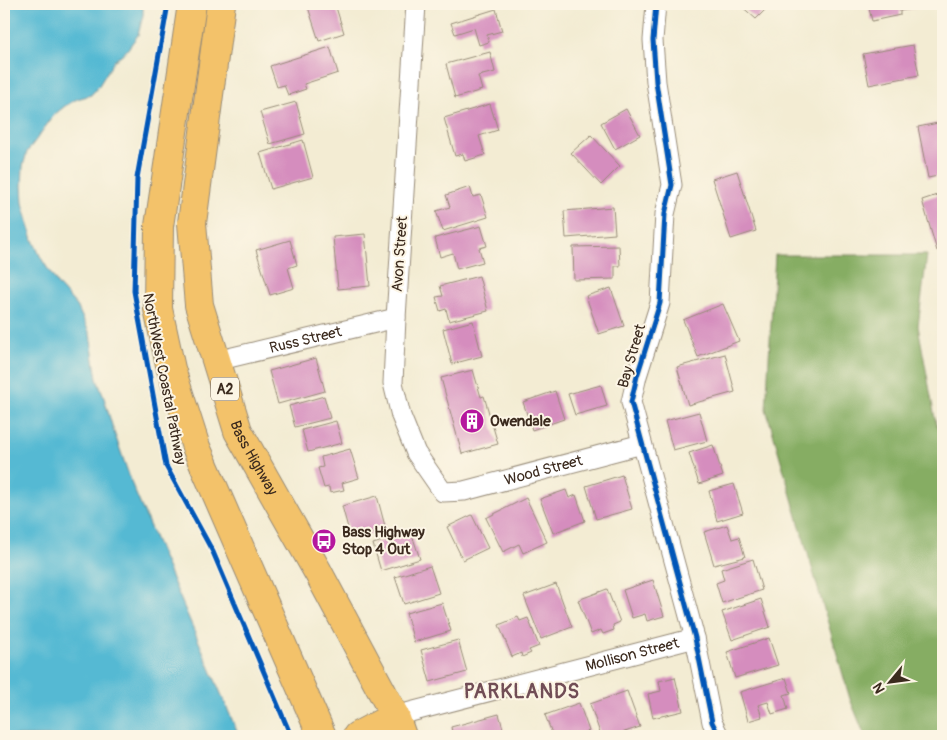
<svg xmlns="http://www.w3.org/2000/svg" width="947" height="740" viewBox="0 0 947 740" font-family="Pangolin,sans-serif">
	<rect width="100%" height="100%" fill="#fcf5e5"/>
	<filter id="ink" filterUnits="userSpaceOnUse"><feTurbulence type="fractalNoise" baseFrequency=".02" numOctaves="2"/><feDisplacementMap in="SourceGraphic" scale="10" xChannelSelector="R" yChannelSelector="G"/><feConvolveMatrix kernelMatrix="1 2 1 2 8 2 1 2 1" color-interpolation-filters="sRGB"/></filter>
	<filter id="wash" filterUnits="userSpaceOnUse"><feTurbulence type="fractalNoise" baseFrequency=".0096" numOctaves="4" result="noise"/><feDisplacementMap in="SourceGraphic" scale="20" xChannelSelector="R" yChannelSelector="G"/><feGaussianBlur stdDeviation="1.12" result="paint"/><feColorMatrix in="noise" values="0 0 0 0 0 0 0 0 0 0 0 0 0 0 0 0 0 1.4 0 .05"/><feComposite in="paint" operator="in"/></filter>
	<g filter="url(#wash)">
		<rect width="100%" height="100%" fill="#f3ecd3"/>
		<path fill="#86ad63" stroke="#606c40" d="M775 255H927L918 326 936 424 943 434V736H865L850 699 766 409Z"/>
		<path fill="#55b9d3" stroke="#487278" d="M4 4H143V15L138 35 127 50 114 61 98 87 91 95 77 99 65 106 54 115 27 152 23 166 22 186 23 203 33 240 41 258 58 285 77 306 90 334 97 379 104 398 114 432 133 487 239 736H4Z"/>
		<g id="blocks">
			<path fill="#d58dbe" d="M317 4H335L344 33 319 41 308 7Z
				M739 4H765L768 7 756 19Z
				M868 4H915L916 8 900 11V15L872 21Z
				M496 9 502 31 487 35 489 42 479 45 474 28 455 34 451 23Z
				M913 45 919 75 869 85 863 54Z
				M330 47 338 73 304 84 306 89 288 95 284 85 277 87 270 66Z
				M490 52 495 72 478 76 482 90 455 98 446 64Z
				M296 102 305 134 270 144 260 112Z
				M490 104 498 130 479 136 485 155 465 161 463 154 455 156 444 118Z
				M626 109 640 135 615 149 601 123Z
				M943 122V175L928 178 918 127Z
				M591 135 620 166 601 185 571 153Z
				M303 140 313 177 271 189 260 153Z
				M737 171 756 231 731 239 712 179Z
				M470 187 473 197 481 195 488 217 443 231 436 211 450 207 446 195Z
				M943 193V249L937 251 922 200Z
				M613 207 615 234 566 238 564 211Z
				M481 226 487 246 479 248 483 262 457 269 453 253 440 257 435 238Z
				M365 234 370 286 338 289 333 237Z
				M290 240 297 265 288 268 294 288 270 295 256 250Z
				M619 246 620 266H615V279L574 280 573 247Z
				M479 276 488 311 449 321 446 309 440 311 436 297 443 296 440 286Z
				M611 288 624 326 599 334 586 296Z
				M723 304 739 341 698 357 683 320Z
				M473 321 482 356 452 364 443 329Z
				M725 354 735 392 688 405 677 367Z
				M316 358 325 391 278 404 269 371Z
				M473 370 481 397 484 396 498 444 462 454 441 378Z
				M601 385 607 406 575 415 568 394Z
				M555 391 564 419 532 430 523 402Z
				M324 396 330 418 295 427 289 406Z
				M699 412 707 441 673 450 665 421Z
				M336 421 342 443 308 452 302 430Z
				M713 445 723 476 699 484 689 453Z
				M350 449 359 478 342 483 344 490 330 493 329 487 324 488 318 468 323 467 321 457Z
				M622 475 632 509 596 519 586 486Z
				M734 484 743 513 717 521 709 491Z
				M566 490 569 498 576 495 585 521 553 533 540 499Z
				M377 496 386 530 351 539 342 506Z
				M526 498 547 542 523 553 519 544 503 552 486 518Z
				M472 515 488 548 463 560 447 527Z
				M727 525 732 539 739 537 745 557 714 565 704 532Z
				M411 532 420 559 381 571 373 544Z
				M753 559 762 590 722 603 716 583 724 580 721 569Z
				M430 566 439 593 404 604 395 577Z
				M653 580 664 616 647 621 645 614 632 618 623 590Z
				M556 584 572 627 541 639 524 596Z
				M607 589 620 622 613 625 614 630 603 634 601 630 591 634 578 600Z
				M761 599 770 627 732 640 722 612Z
				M442 603 451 631 414 642 406 613Z
				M518 617 520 621 528 618 539 646 529 650 531 653 522 657 521 653 512 657 499 625Z
				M769 638 778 665 735 678 727 652Z
				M458 640 467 672 430 682 421 650Z
				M675 677 683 711 653 718 648 694 661 691 659 681Z
				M786 678 791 693 784 695 788 709 772 714 768 702 758 705 762 717 748 721 740 692Z
				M627 691 640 727 612 736H601L590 704Z
				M579 703 589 731 573 736H553L545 715Z
				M499 714 505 736H453L451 727Z"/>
		</g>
	</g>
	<g filter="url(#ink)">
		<use href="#blocks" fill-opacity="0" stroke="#978b78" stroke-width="1"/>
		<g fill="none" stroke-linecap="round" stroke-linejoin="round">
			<defs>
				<g id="minor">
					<path id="s1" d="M416 4 396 318 393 383 401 416 416 453 443 492 464 491 642 444"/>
					<path d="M656 4 653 40 656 82 672 185 665 214 660 303 637 376 631 402 695 638 712 722 719 736"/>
					<path id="s2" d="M216 361 396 318"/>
					<path id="s3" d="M395 716 695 638"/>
				</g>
				<g id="trunk">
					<path d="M192 4 159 226 158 309 171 369 196 447 322 736"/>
					<path id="s4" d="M221 4 192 223 199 305 238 431 318 572 395 716 402 736"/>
					<path d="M357 736 395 716"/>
				</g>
			</defs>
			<use href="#minor" stroke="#978b78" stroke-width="21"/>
			<use href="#trunk" stroke="#978b78" stroke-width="30"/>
			<use href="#minor" stroke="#fff" stroke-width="19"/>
			<use href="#trunk" stroke="#f3c26a" stroke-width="28"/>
			<defs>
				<path id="cycleway" d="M168 4 137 178 134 291 166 466 213 552 291 736
					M656 4 653 40 656 82 672 185 665 214 660 303 637 376 631 402 695 638 712 722 719 736"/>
			</defs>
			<use href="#cycleway" stroke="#fcf5e5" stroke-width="8"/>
			<use href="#cycleway" stroke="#0057b8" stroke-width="5"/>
		</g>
	</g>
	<defs>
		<symbol id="building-disc" viewBox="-11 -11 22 22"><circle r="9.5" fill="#b5179e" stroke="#fcf5e5"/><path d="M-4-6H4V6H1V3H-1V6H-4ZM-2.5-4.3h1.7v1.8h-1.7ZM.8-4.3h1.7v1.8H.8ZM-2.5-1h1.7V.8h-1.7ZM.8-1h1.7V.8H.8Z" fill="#fff"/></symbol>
		<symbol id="bus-disc" viewBox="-11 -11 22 22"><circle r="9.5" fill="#b5179e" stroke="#fcf5e5"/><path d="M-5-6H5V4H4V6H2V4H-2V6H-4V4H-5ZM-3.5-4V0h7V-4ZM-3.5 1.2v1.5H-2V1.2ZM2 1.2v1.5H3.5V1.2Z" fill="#fff"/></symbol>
	</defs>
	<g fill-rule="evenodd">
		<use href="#building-disc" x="458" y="407" width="28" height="28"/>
		<use href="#bus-disc" x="310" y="527" width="28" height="28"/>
	</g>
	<g text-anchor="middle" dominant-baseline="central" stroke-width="4" stroke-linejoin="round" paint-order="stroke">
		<rect fill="#fcf5e5" stroke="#75675a" stroke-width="1" x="211" y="377.5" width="28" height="23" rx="4"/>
		<g font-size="14" font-weight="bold" fill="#3b2a1e">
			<text x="225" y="389">A2</text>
		</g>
		<g font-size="15" fill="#3b2a1e" stroke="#fcf5e5">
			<text transform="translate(400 254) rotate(-86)">Avon Street</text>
			<text stroke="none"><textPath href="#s2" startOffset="92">Russ Street</textPath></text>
			<text transform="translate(632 356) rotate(-74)">Bay Street</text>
			<text transform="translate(164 379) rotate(79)">NorthWest Coastal Pathway</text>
			<text stroke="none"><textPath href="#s4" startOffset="466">Bass Highway</textPath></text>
			<text stroke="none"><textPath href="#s1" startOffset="604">Wood Street</textPath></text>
			<text stroke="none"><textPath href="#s3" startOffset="245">Mollison Street</textPath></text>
		</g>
		<g font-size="15" font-weight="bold" fill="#3b2a1e" stroke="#fcf5e5" text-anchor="start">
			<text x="490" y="421">Owendale</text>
			<text x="342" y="532">Bass Highway<tspan x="342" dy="17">Stop 4 Out</tspan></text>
		</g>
		<g font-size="20" font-weight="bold" letter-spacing="1" fill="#714d56" stroke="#fcf5e5">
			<text x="522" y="691">PARKLANDS</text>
		</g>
	</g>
	<rect width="947" height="740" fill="none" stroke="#fcf5e5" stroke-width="20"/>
	<g transform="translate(890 682) rotate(241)" stroke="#fcf5e5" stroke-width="4" paint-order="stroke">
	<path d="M0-4L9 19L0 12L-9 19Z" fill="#3b2a1e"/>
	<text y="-8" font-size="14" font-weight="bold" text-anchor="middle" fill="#3b2a1e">N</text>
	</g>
</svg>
